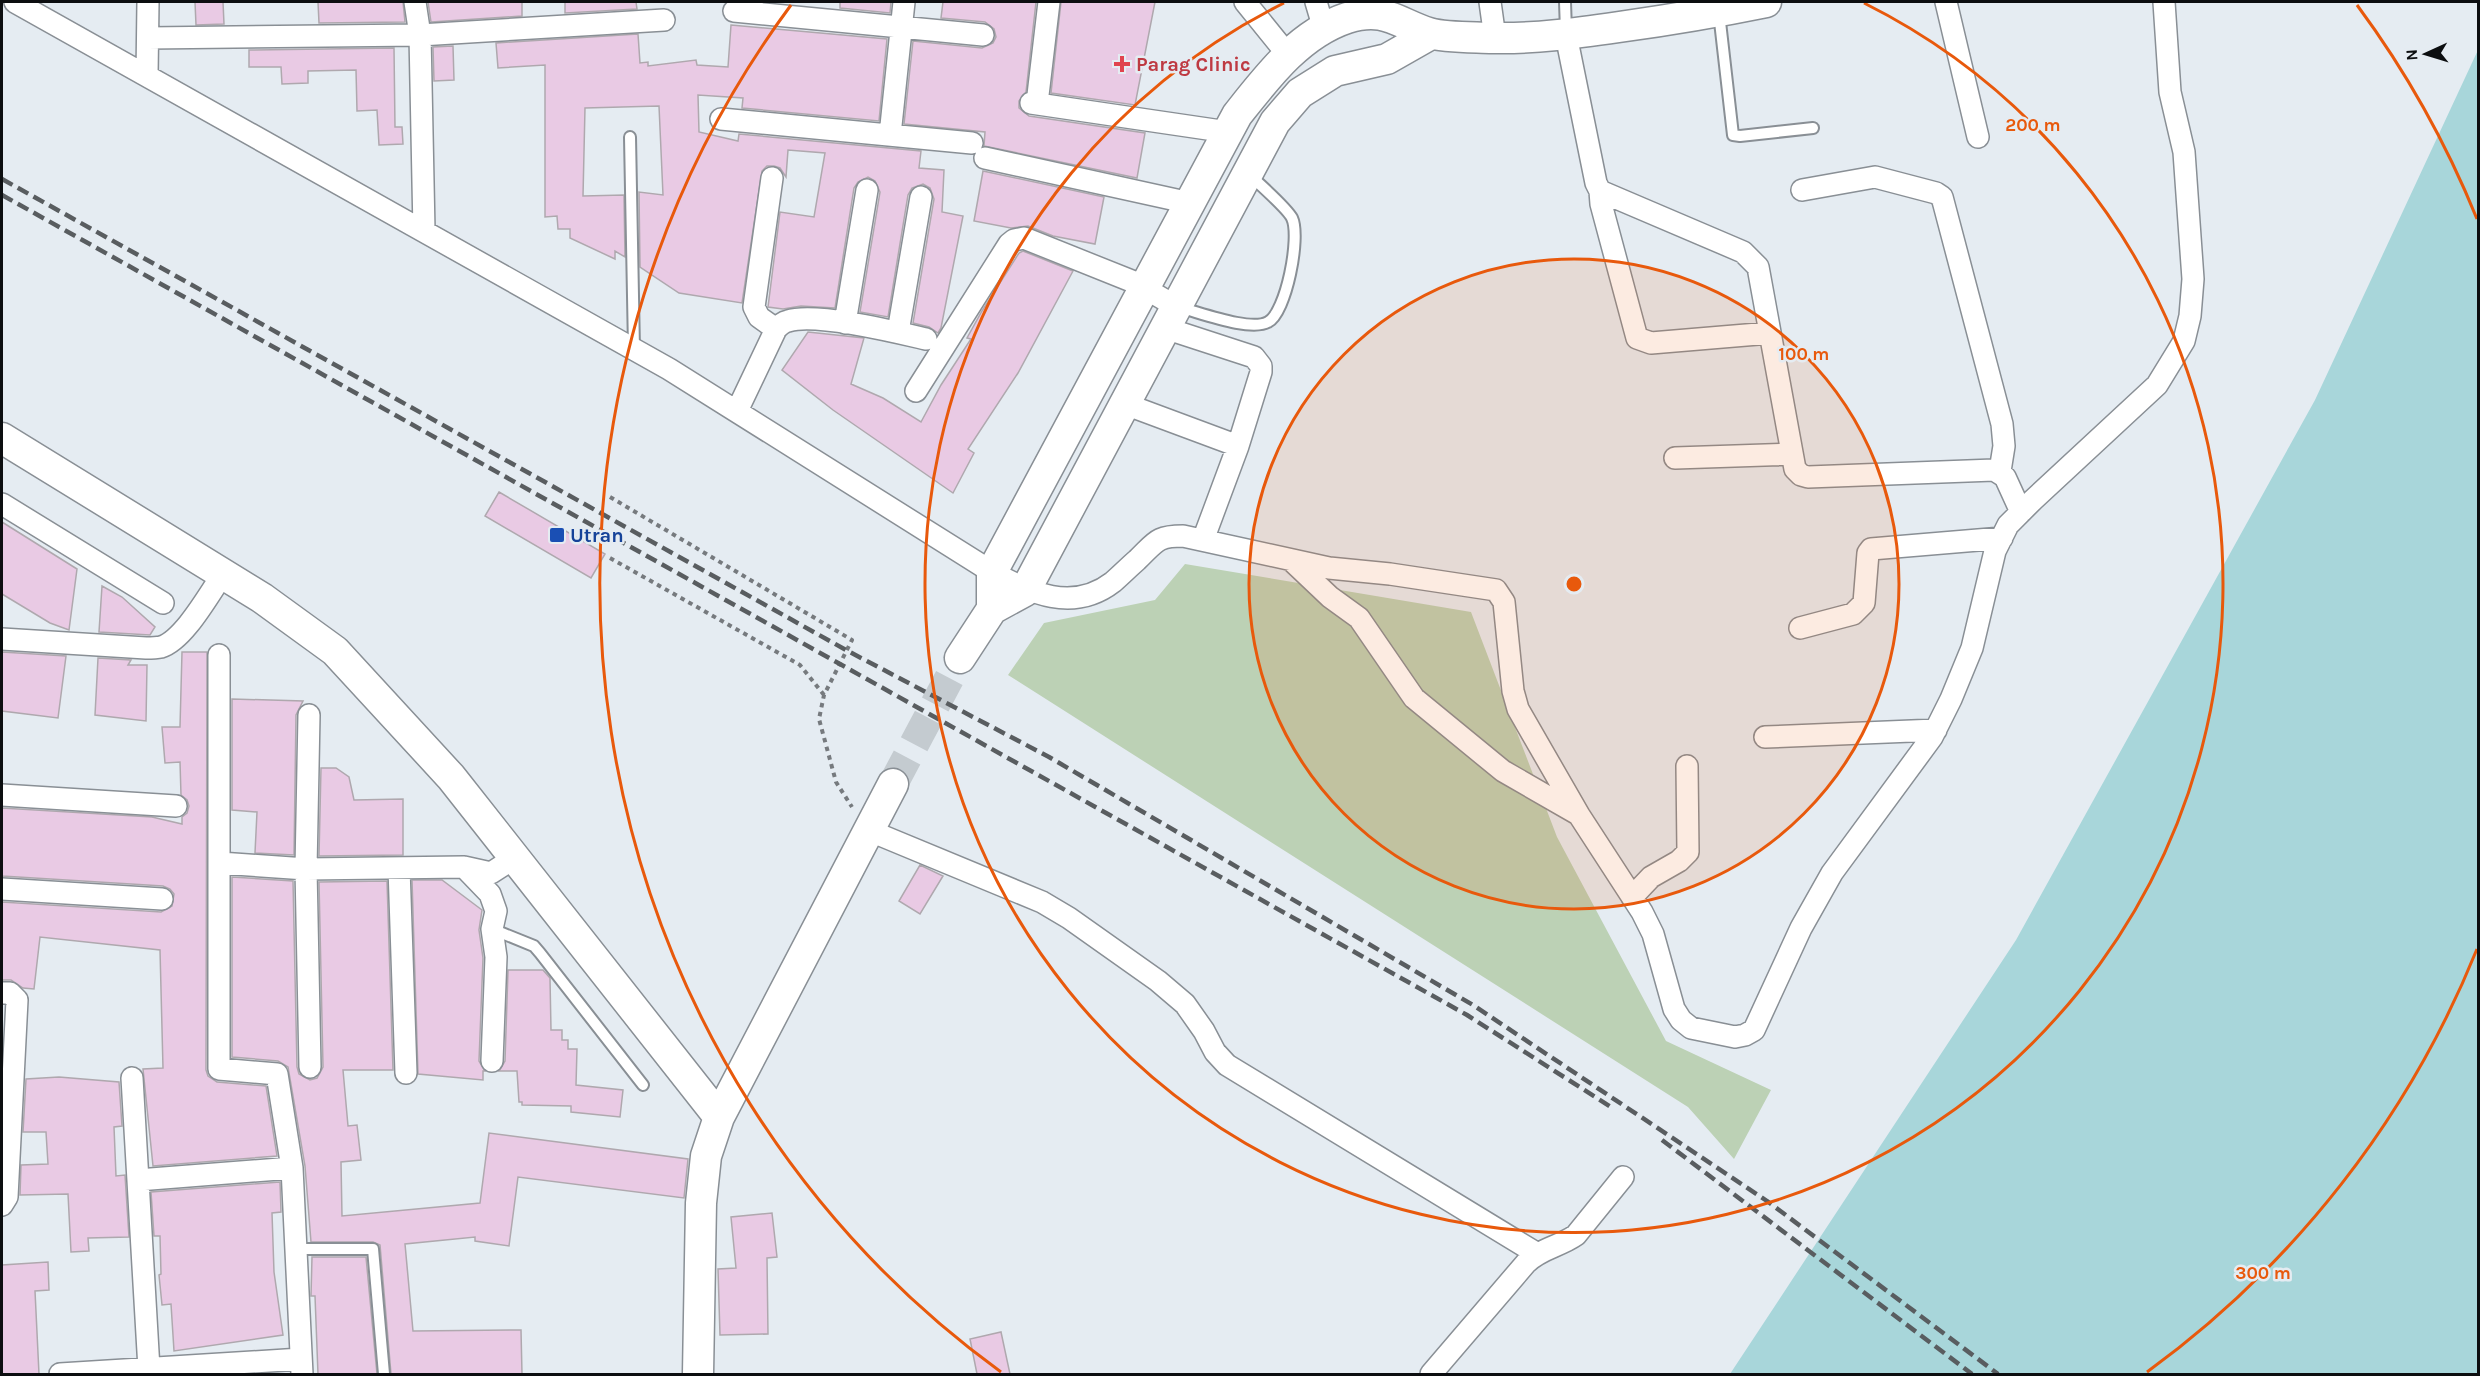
<svg xmlns="http://www.w3.org/2000/svg" width="2480" height="1376" viewBox="0 0 2480 1376" font-family="Karla,sans-serif">
	<rect width="100%" height="100%" fill="#e5ecf2"/>
	<path fill="#bcd1b5" d="M1185 564 1471 612 1557 837 1666 1041 1771 1090 1734 1159 1688 1107 1008 675 1044 623 1155 600Z"/>
	<path fill="#a8d6da" d="M2478 50V1374H1730L2016 940 2315 400Z"/>
	<path fill="#e9cae4" stroke="#afa8ae" stroke-width="1.5" d="M195 2H223L224 24 196 25Z
		M318 2H403L405 22 319 23Z
		M428 2H522V16L431 22Z
		M565 2H636L637 9 565 13Z
		M840 2H891L890 13 840 8Z
		M943 2H1036L1026 92 1019 101V108L1029 116 1145 133 1137 178 984 146 985 132 904 124 913 41 982 48 993 43 996 37 994 29 985 22 941 18Z
		M1061 2H1155L1135 105 1051 93Z
		M731 25 887 39 879 121 742 108 743 98 698 95 699 132 738 141 739 134 921 151 919 168 944 170 942 212 963 216 941 328 938 333 929 327 913 323 934 199 930 188 923 184 912 188 908 195 888 317 860 312 880 192 875 181 868 177 858 182 854 188 835 308 801 306 783 309 768 307 780 212 814 217 825 153 788 150 786 177 780 168 774 166H767L762 171 742 303 679 293 640 267 639 192 663 195 659 106 585 108 583 196 624 195 625 257 615 251V259L570 238V229H558L557 216 545 217V65L498 68 496 43 638 34 640 63 648 62V66L696 60 697 65 728 67Z
		M453 46 454 80 434 81 433 47Z
		M394 48 395 127H402L403 144 379 145 377 110 357 111 356 70 308 71V83L282 84 281 67H249V50Z
		M983 171 1104 197 1095 244 1053 236 1028 226 1011 228 974 221Z
		M1023 251 1073 271 1018 373 968 449 974 453 953 493 833 410 782 370 808 332 864 338 851 384 883 398 921 422 941 385 971 339 967 338 982 311 1019 253Z
		M499 492 605 554 591 578 485 516Z
		M2 522 77 569 69 630 50 623 2 594Z
		M102 586 122 597 155 627 150 635 99 632Z
		M2 652 66 656 58 718 2 711Z
		M182 652H207L206 1070 208 1076 217 1082 266 1086 277 1156 153 1166 143 1069 163 1068 160 950 40 937 34 989 23 988 11 980H2V902L161 912 172 906 174 894 170 889 163 886 2 876V808L152 817 182 824V817L187 813 189 806 187 800 181 795 180 762 165 763 162 727H180Z
		M98 658 131 660 128 665H147L146 721 95 715Z
		M232 699 303 701 296 715 294 855 255 853 257 812 232 810Z
		M321 768H336L349 777 354 800 403 799V855L319 856Z
		M920 865 943 876 920 914 899 901Z
		M232 877 293 881 297 1067 299 1074 310 1080 317 1078 323 1067 319 882 387 881 393 1070H343L348 1126 357 1125 361 1160 341 1162 342 1216 480 1203 489 1133 688 1159 684 1198 518 1177 509 1246 475 1241V1237L405 1244 413 1331 521 1330 522 1374H391L380 1245 373 1242H311L305 1166 288 1067 278 1061 232 1057Z
		M412 880H442L482 910 479 930 483 958 479 1061 485 1071H483V1080L418 1074Z
		M508 970H543L550 978 551 1030H562V1040H568V1049H577L576 1085 623 1090 620 1117 571 1112V1106L522 1105V1102H519L517 1071H499L505 1061Z
		M59 1077 119 1082 122 1126 114 1127 116 1176 125 1175 129 1237 88 1238 89 1251 71 1252 68 1194 20 1195 21 1165 48 1164 46 1132H23L26 1079Z
		M280 1182 281 1212 272 1213 274 1272 283 1335 174 1351 171 1304 162 1305 159 1275 161 1274 160 1236H154L151 1192Z
		M772 1213 777 1257 767 1258 768 1334 720 1335 718 1269 736 1268 731 1217Z
		M312 1257H366L377 1374H318L315 1296H311Z
		M48 1262 49 1290 35 1291 39 1374H2V1265Z
		M1001 1332 1010 1374H977L970 1339Z"/>
	<g fill="none" stroke-linecap="round" stroke-linejoin="round">
		<path stroke="#c4cbd0" stroke-width="30" stroke-dasharray="30 15" stroke-linecap="butt" d="M893 784 960 658"/>
		<defs>
			<path id="lane" d="M1565 2 1566 31
				M1719 13 1733 135 1740 136 1813 128
				M630 137 634 349
				M1178 307C1199 312 1250 332 1268 322 1286 313 1301 237 1292 218 1287 208 1260 185 1250 175
				M492 929 534 946 540 953 643 1085
				M296 1249H373L384 1374"/>
			<path id="street" d="M15 2 669 369 992 572C1030 593 1073 613 1113 582 1121 575 1129 567 1137 560 1156 542 1156 536 1183 536L1329 568 1390 574 1496 590 1504 602 1513 691 1518 709 1579 815 1642 912 1653 934 1674 1009 1681 1020 1691 1028 1735 1037 1745 1035 1754 1030 1801 928 1832 873 1932 737 1951 699 1972 648 1995 551 2008 525 2033 500 2157 385 2184 341 2190 316 2193 279 2184 152 2170 92 2164 2
				M415 2 420 35 424 231
				M1245 2 1288 55
				M1316 2 1324 29
				M1490 2 1495 38
				M1946 2 1978 137
				M734 11 983 35
				M1566 35 1596 183 1600 191 1743 252 1758 267 1795 469 1801 475 1808 477 1994 470 2005 477 2021 512
				M148 38 420 35 664 20
				M147 75 148 2
				M1038 95 1049 2
				M1031 103 1228 132
				M721 119 972 143
				M890 135 904 2
				M985 158 1190 203
				M772 178 754 307 759 317 776 329
				M1802 190 1875 177 1936 193 1942 197 2002 424 2004 446 2000 471
				M1600 191 1601 204 1637 338 1651 343 1770 333
				M845 323 867 190
				M1165 328 1254 357 1261 366V372L1238 446 1203 540
				M898 332 921 197
				M916 391 1009 244 1014 240 1024 238 1134 282 1177 307
				M1125 404 1238 446
				M737 411 776 329C780 325 783 322 788 321 816 312 896 332 926 339
				M1675 458 1792 454
				M2 504 163 603
				M1291 560 1330 597 1359 618 1414 698 1503 771 1576 813
				M1800 628 1853 614 1864 603 1868 553 1871 549 2002 538
				M2 639 146 648C151 648 156 648 161 647 184 640 209 594 223 574
				M219 655V1069L277 1074 292 1168 302 1374
				M309 715 306 869 310 1067
				M1765 737 1936 730
				M2 795 176 806
				M868 830 1042 902 1069 918 1158 981 1185 1004 1204 1031 1215 1052 1227 1065 1536 1253
				M220 863 306 869 464 867 491 873 514 858
				M464 867 490 894 496 911 492 929 496 957 492 1061
				M399 868 406 1073
				M2 889 162 899
				M1632 897 1651 877 1679 861 1688 852 1687 766
				M2 993H10L17 1000 7 1197 2 1205
				M132 1078 149 1369
				M138 1180 292 1168
				M60 1374 301 1359
				M1431 1374 1526 1263C1541 1248 1559 1247 1576 1235L1623 1177"/>
			<path id="secondary" d="M2 438 262 598 335 651 451 777 719 1117
				M992 609V572L1237 115C1267 77 1299 34 1347 18 1385 6 1397 23 1429 33 1446 38 1475 37 1493 38 1535 39 1577 33 1619 27 1669 20 1717 12 1766 2
				M960 658 992 609 1025 591 1275 122 1300 93 1335 71 1387 59 1431 34
				M698 1374 701 1203 706 1156 719 1117 893 784"/>
		</defs>
		<use href="#lane" stroke="#898f95" stroke-width="14"/>
		<use href="#street" stroke="#898f95" stroke-width="24"/>
		<use href="#secondary" stroke="#898f95" stroke-width="33"/>
		<path stroke="#767a7e" stroke-width="4" stroke-dasharray="4.5 4.5" stroke-linecap="butt" d="M610 497 852 640 824 695 819 719 836 782 852 807
			M610 558 800 665 824 695"/>
		<use href="#lane" stroke="#fff" stroke-width="10"/>
		<use href="#street" stroke="#fff" stroke-width="21"/>
		<use href="#secondary" stroke="#fff" stroke-width="30"/>
		<path stroke="#595d60" stroke-width="4.5" stroke-dasharray="12 6" stroke-linecap="butt" d="M2 179 846 650 1049 757 1473 1005 1767 1201 1998 1374
			M2 195 1467 1015 1614 1109
			M1662 1140 1972 1374"/>
	</g>
	<circle cx="1574" cy="584" r="325" fill="#e8590c" fill-opacity=".12"/>
	<g fill="none" stroke="#e8590c" stroke-width="3">
		<circle cx="1574" cy="584" r="325"/>
		<path d="M1864 3A649 649 0 1 1 1284 3"/>
		<path d="M2477 949A974 974 0 0 1 2147 1372M1001 1372A974 974 0 0 1 791 5M2357 5A974 974 0 0 1 2477 219"/>
	</g>
	<path fill="#e0444e" stroke="#e5ecf2" stroke-width="2" d="M1119 55h6v6h6v6h-6v6h-6v-6h-6v-6h6z"/>
	<rect fill="#1a4fb4" stroke="#e5ecf2" stroke-width="2" x="549" y="527" width="16" height="16" rx="3"/>
	<g text-anchor="middle" dominant-baseline="central" stroke-width="5" stroke-linejoin="round" paint-order="stroke">
		<g font-size="20" font-weight="bold" fill="#be3a42" stroke="#e5ecf2" text-anchor="start">
			<text x="1136" y="64">Parag Clinic</text>
		</g>
		<g font-size="20" font-weight="bold" fill="#164399" stroke="#e5ecf2" text-anchor="start">
			<text x="570" y="535">Utran</text>
		</g>
	</g>
	<circle cx="1574" cy="584" r="9" fill="#e8590c" stroke="#e5ecf2" stroke-width="3"/>
	<g font-size="18" text-anchor="middle" font-weight="bold" fill="#e8590c" stroke="#e5ecf2" stroke-width="5" stroke-linejoin="round" paint-order="stroke">
		<text x="2033" y="131">200 m</text>
		<text x="1804" y="360">100 m</text>
		<text x="2263" y="1279">300 m</text>
	</g>
	<rect width="2480" height="1376" fill="none" stroke="#0c0e10" stroke-width="6"/>
	<g transform="translate(2426 54) rotate(266)" stroke="#e5ecf2" stroke-width="4.5" paint-order="stroke">
	<path d="M0-4.5L10 22L0 15L-10 22Z" fill="#0c0e10"/>
	<text y="-9" font-size="16" font-weight="bold" text-anchor="middle" fill="#0c0e10">N</text>
	</g>
</svg>
